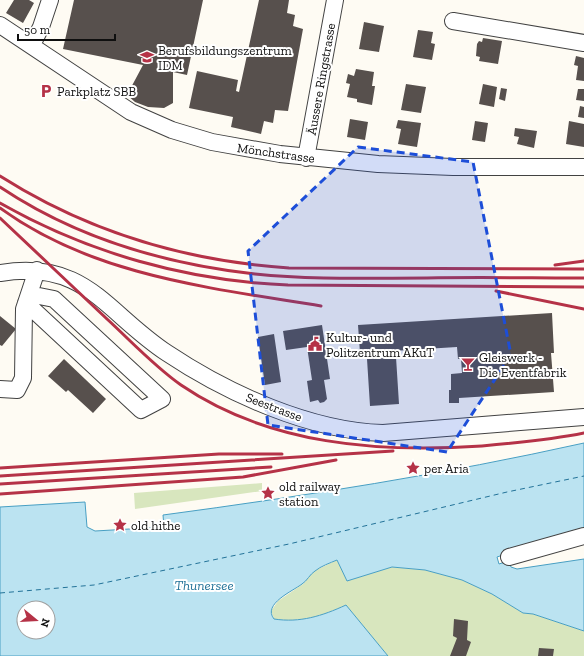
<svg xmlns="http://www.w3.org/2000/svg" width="584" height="656" viewBox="0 0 584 656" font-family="'Zilla Slab',serif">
	<rect width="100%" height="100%" fill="#fefbf3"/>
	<path fill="#d8e6be" d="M262 483V491L135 509 134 493Z
		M337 560 347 581 392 567 425 570 462 580 492 594 523 613 533 614 584 631V656H388L346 605C322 616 300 623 274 619L271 611 278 601 303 584 314 571Z"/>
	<path fill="#bbe3f1" stroke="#489fc3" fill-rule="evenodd" d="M584 443V528L497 557 499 564 508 561 511 567 517 569 584 559V631L533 614 523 613 492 594 462 580 425 570 392 567 347 581 337 560C330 563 321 566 315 571 310 574 307 581 302 584 293 591 262 604 274 619 300 623 322 616 346 605L388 656H0V507L85 502 87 527 95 531 164 527 163 515C305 496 445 474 584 443ZM24 608H48V632H24Z"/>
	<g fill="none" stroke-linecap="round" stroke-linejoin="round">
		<path stroke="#227298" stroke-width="1" stroke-dasharray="5 4" stroke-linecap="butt" d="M0 593 94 585 289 544 507 492 584 476"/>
	</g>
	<path fill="#57504d" d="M14 0H29L34 3 23 23 6 13Z
		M74 0H203L187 75 173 72V103L164 108 148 107 135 102 127 95 143 65 63 49Z
		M259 0H289L287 13 295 15 293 26 303 29 288 111 275 110 273 123 264 121 261 134 231 127 233 117 189 108 197 71 238 80 236 91 239 92Z
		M364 22 384 26 379 52 359 49Z
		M418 30 433 32 431 43 435 44 432 60 413 57Z
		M483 38 502 41 498 64 479 61 480 57 476 56 477 44 479 41 482 42Z
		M576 56 584 58V81L576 80 578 66 574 65Z
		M356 69 374 72 372 86H375L372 105 357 102V99L347 97 350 84 346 83 348 74 354 76Z
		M406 84 426 87 421 113 401 110Z
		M483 84 497 87 494 107 479 104Z
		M501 88 507 89 505 101 499 99Z
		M578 89H584V101L576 100Z
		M580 106 584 107V118L578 117Z
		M350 119 368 122 365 140 347 137Z
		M398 120 421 123 417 147 398 144 401 129 396 128Z
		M475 121 488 123 485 142 472 140Z
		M569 121 584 124V147L566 144Z
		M515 128 537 131 534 148 517 144 519 137 514 136Z
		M552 313 554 353H551L554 392 459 398V403H449V390H451V374L462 373 461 358 458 359 457 347 360 353 358 325Z
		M0 316 16 329 2 346 0 345Z
		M322 325 330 379 324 380 327 399 324 402 320 403 318 400 310 402 307 381 312 380 307 347 286 350 283 331Z
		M274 334 281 382 265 385 258 337Z
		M396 357 399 404 370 406 367 359Z
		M64 359 106 399 93 413 68 390 66 392 48 376Z
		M454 619 468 621 467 640 471 642 466 656H450L457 638 453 636Z
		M539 648 554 649 553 656H538Z"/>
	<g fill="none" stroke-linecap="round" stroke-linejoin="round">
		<defs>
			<path id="minor" d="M453 21 584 43
				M0 25 131 112 172 130 212 142 280 154 378 164 453 167H584
				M32 45 41 27 50 0
				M306 158 335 0
				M0 273C86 259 105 312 167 353 227 393 310 431 383 433L584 417
				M26 303 141 410 162 399 54 299 29 294
				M0 389 17 390 23 378 24 309 37 270
				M509 557 584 536"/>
		</defs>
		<use href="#minor" stroke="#424242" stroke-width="18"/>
		<use href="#minor" stroke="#fff" stroke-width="16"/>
		<path stroke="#b53247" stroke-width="3" d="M0 176C88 232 185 261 289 268L584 269
			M0 187C76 238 165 264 255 274 312 280 370 278 427 278 479 277 532 278 584 278
			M0 203C88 253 187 281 288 285L584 287
			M0 208C93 276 211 288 321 306
			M0 218C36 252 71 285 107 319 131 341 154 366 181 385 269 445 379 453 482 446 516 443 550 440 584 433
			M555 265 584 261
			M496 291 584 309
			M0 468 219 454H282
			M0 476 393 451
			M0 484 271 467
			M0 494 243 477 336 460"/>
	</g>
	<path fill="#1d4ed8" fill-opacity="0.2" stroke="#1d4ed8" stroke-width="3" stroke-dasharray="8 5" stroke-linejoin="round" d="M358 147 473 162 511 355 447 452 268 425 248 251Z"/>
	<defs>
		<symbol id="school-bare" viewBox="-9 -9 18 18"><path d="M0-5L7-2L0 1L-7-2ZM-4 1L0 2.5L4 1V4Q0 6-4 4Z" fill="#b53247" stroke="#fff" stroke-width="2.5" paint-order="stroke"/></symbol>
		<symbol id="parking-bare" viewBox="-9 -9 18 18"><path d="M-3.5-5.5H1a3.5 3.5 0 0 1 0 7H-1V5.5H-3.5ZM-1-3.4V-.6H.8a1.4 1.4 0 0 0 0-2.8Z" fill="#b53247" stroke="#fff" stroke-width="2.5" paint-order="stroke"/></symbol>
		<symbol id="civic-bare" viewBox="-9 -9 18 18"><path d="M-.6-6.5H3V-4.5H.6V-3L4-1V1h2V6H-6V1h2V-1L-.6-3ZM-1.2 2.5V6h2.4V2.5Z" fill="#b53247" stroke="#fff" stroke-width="2.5" paint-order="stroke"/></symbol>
		<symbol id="bar-bare" viewBox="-9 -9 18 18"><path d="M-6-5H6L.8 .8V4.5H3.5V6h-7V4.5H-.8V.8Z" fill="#b53247" stroke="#fff" stroke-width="2.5" paint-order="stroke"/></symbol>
		<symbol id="sight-bare" viewBox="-9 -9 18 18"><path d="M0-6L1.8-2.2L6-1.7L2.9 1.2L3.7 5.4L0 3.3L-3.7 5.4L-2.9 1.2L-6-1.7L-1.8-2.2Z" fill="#b53247" stroke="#fff" stroke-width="2.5" paint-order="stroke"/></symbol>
	</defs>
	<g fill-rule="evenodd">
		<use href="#school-bare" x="137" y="47" width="20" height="20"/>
		<use href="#parking-bare" x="36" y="81" width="20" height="20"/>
		<use href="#civic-bare" x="305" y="334" width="20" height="20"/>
		<use href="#bar-bare" x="458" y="354" width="20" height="20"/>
		<use href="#sight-bare" x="403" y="458" width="20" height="20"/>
		<use href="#sight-bare" x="258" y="483" width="20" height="20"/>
		<use href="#sight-bare" x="110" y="515" width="20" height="20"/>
	</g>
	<g text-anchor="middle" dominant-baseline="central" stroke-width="4" stroke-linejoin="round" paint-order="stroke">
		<g font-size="13" fill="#0f0f0f" stroke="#fff" text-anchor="start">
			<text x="158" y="50">Berufsbildungszentrum<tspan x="158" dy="15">IDM</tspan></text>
			<text x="57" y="91">Parkplatz SBB</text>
			<text x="326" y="337">Kultur- und<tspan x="326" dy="15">Politzentrum AKuT</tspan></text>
			<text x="479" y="357">Gleiswerk -<tspan x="479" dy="15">Die Eventfabrik</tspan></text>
			<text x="424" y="468">per Aria</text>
			<text x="279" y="486">old railway<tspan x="279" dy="15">station</tspan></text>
			<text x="131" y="525">old hithe</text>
		</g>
		<g font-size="13" fill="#0f0f0f" stroke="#fff">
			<text transform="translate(321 79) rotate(-80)">Äussere Ringstrasse</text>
			<text transform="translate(276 153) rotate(8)">Mönchstrasse</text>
			<text transform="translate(274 407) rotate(21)">Seestrasse</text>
		</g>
		<g font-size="14" font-style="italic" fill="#227298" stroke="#fff">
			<text x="204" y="585">Thunersee</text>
		</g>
	</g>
	<g transform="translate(36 620) rotate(108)"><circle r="19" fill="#ffffff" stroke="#9f9f9f"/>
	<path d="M0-3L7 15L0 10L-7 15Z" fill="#b53247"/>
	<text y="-6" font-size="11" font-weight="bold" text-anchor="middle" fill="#0f0f0f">N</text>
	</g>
	<path d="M18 34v6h97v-6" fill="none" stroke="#0f0f0f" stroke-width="2"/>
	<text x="24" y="34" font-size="12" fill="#0f0f0f" stroke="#ffffff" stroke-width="3" paint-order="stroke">50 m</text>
</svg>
